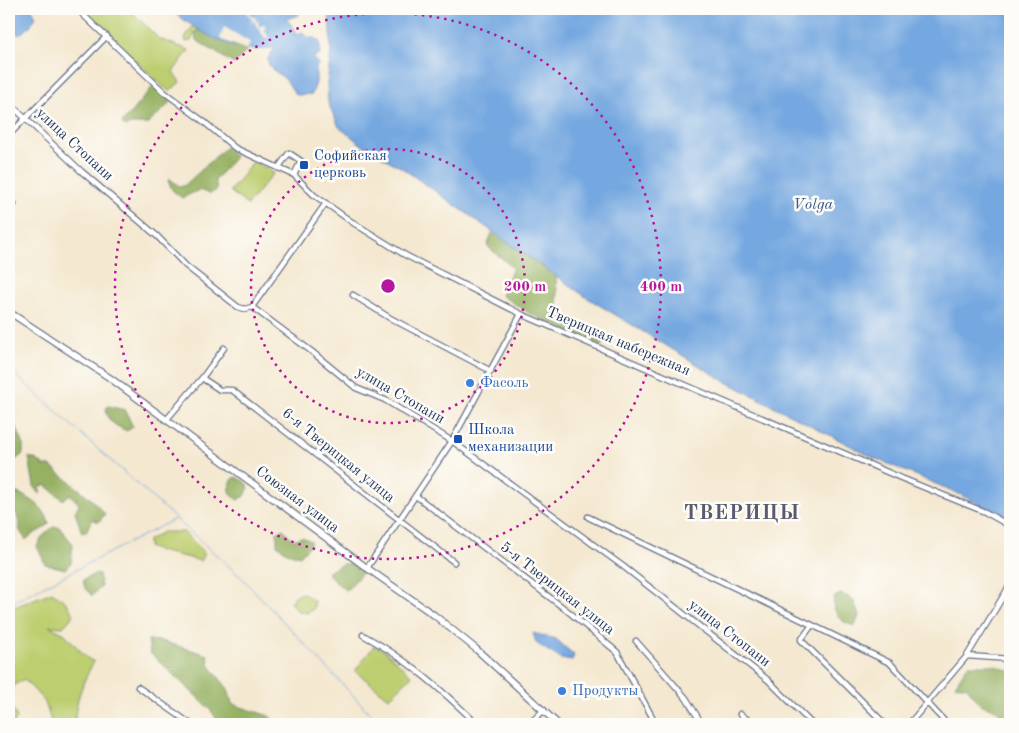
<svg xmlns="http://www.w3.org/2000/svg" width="1019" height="733" viewBox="0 0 1019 733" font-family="'Old Standard TT',serif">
	<rect width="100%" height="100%" fill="#fdfcf7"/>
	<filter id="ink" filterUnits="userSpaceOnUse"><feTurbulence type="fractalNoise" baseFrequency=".02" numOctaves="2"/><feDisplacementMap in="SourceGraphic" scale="10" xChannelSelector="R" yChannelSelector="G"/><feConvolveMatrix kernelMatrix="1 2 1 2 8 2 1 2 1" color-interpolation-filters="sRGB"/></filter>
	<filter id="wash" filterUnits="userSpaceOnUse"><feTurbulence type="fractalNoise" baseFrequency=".0096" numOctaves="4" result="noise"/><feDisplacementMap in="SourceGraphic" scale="20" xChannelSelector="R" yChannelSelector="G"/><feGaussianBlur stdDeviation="1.12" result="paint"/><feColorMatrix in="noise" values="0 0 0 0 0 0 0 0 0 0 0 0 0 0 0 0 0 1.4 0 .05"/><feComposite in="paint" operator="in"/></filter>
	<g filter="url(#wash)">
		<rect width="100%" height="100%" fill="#f4e8d0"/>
		<path fill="#bdce70" stroke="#6c7e67" d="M80 9H129L159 39 189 50 173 72 180 82 169 92Z
			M193 26 201 30 195 32 191 41 186 42 185 38Z
			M254 161 274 173 247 205 230 191Z
			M163 532H184L204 553 200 561C182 555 165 554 148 547V540Z
			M52 592 66 602 74 615 63 627 49 626 65 634 87 658 94 662C85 676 72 708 76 724H52L45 702 24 679 13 686 10 705 17 717 14 724H9V609Z
			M303 593 314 601V608L307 613 298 611 290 603 296 595Z
			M374 646 384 650 412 676 389 698 355 671Z"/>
		<path fill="#96b162" stroke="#587060" d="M201 30 247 50 234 64 196 40 195 32Z
			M154 85 172 101 148 124H130L125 127 122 123Z
			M226 147 235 157 215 180 217 190 210 194 199 190 182 198 173 191 168 181 170 179 179 186H184Z
			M492 233 556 276 558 311 605 341 601 346 529 313 501 295 513 268 487 246Z
			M108 406 125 410 133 427 127 431C117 426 106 422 106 409Z
			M16 426 23 443V454L9 465V430Z
			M29 457 37 460 44 466H50L89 497 105 514 99 522 92 519 86 532 82 533 75 512 79 504 70 494 63 500 46 485 40 487V494L34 486Z
			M235 477 244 481 249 487 245 496 238 500C228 495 227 484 235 477Z
			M9 490C27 496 45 505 49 524 42 531 33 532 26 540L20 531 17 514 9 511Z
			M53 527H59L73 544 71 563 65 569 45 564 37 546 43 536Z
			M283 529 293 540 302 537 311 541 309 546 300 556 287 552 277 545V533Z
			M342 564H351L362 573 346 591 327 573Z
			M94 574H99L101 587 92 596 85 588 83 580Z
			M841 594 853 599 859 616 855 626C839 622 832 612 834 597Z
			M148 640 161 641 208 655 209 665 228 689 232 704 269 716 278 724H220L210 709 150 653Z
			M968 665H994L1010 671V719L1008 721 996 710 980 704 967 687 955 685Z"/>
		<path fill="#74a7e0" stroke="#486b9f" d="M16 9H32L36 17 30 26 20 34H17C11 26 11 17 16 9Z
			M170 9H300L299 15 286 19 295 29V35L302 32 309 38H316L320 42V55L313 57 319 64 316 67V83L312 94 297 95C291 90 289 82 284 78 277 72 267 69 268 59L275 47C240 58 196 31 170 9Z
			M329 9H1010V520L955 492 874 458 723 380 586 297 402 168 366 148 339 127 328 103 327 83 331 51Z
			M533 633 556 639 574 655 572 661 561 659 536 643Z"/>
		<path fill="#f4e8d0" d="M244 9 249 12 252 10 250 13 254 18 257 16 255 19 257 22 260 20 258 23 260 27 264 24 266 27 264 29 274 47 267 37 265 38 253 20 250 23 252 19 248 14 245 16 248 13Z
			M224 27 248 41 250 43 247 50 220 39Z"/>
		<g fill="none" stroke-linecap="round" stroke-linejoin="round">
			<path stroke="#74a7e0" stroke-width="1" d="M9 369 243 579 380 724
				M9 604 175 519"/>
		</g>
	</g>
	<g filter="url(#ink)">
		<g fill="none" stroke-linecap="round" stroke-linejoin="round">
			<defs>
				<path id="minor" d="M77 9 164 92 203 121 235 148 294 175 314 195 352 222 405 255 521 314 901 478 985 512 1010 526
					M9 103 81 171 157 236 186 266 238 307 245 309 252 307
					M9 135 107 36
					M278 168 289 153 301 161 294 175
					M9 195 14 204 9 215
					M353 295 390 318 491 371
					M252 307 311 351 356 388 385 400 452 441 624 567 768 680 812 724
					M252 307 326 203
					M202 378 220 390H232L454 562
					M167 419 202 378 224 348
					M416 496 569 612 617 652 656 724
					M588 517 812 625
					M367 568 452 441 521 314
					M363 635C406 658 443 691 477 724
					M636 641 686 698 702 724
					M967 656 1010 659
					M138 687 191 724
					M740 714 754 724
					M529 724 544 710
					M885 724 801 640 812 625 890 663 947 724
					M909 724 967 656 1010 585"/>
				<path id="tertiary" d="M9 312 110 378 367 568 434 615 476 649 558 724"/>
			</defs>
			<use href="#minor" stroke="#677086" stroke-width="7"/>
			<use href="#tertiary" stroke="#677086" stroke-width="8"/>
			<use href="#minor" stroke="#fff" stroke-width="4.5"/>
			<use href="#tertiary" stroke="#fff" stroke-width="5.5"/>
		</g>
	</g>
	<g fill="none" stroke="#b5179e" stroke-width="2.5" stroke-dasharray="2.5 5">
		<circle cx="388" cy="286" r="137"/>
		<circle cx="388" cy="286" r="273"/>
	</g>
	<g fill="#1a4fb4" stroke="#fdfcf7" stroke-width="2">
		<rect x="299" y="160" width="10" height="10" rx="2.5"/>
		<rect x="453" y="434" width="10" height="10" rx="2.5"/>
	</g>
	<g fill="#3f7fe0" stroke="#fdfcf7" stroke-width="2">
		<circle cx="470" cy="383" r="5"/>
		<circle cx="562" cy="691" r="5"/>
	</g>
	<g text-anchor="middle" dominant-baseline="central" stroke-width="5" stroke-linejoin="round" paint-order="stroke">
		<g font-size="15" fill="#1b2f5e" stroke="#fdfcf7">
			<text transform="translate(74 145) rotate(43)">улица Стопани</text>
			<text transform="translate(618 342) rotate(23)">Тверицкая набережная</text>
			<text transform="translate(400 396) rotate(30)">улица Стопани</text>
			<text transform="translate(338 456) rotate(39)">6-я Тверицкая улица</text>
			<text transform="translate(297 500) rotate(37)">Союзная улица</text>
			<text transform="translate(557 589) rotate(38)">5-я Тверицкая улица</text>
			<text transform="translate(729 634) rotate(38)">улица Стопани</text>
		</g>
		<g font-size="15" fill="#164399" stroke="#fdfcf7" text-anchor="start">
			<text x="314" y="156">Софийская<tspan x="314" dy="17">церковь</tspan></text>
			<text x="468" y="430">Школа<tspan x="468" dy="17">механизации</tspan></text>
		</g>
		<g font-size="15" fill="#366cbe" stroke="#fdfcf7" text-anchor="start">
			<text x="480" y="383">Фасоль</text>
			<text x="572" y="691">Продукты</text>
		</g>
		<g font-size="16" font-style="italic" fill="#3a598c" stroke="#fdfcf7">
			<text x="813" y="205">Volga</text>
		</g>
		<g font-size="20" font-weight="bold" letter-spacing="1" fill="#5b596d" stroke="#fdfcf7">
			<text x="742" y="514">ТВЕРИЦЫ</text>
		</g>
	</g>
	<circle cx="388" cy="286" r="8" fill="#b5179e" stroke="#fdfcf7" stroke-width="2.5"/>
	<g font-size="15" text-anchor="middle" font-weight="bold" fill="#b5179e" stroke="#fdfcf7" stroke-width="5" stroke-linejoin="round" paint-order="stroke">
		<text x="525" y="291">200 m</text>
		<text x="661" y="291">400 m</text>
	</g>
	<rect width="1019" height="733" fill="none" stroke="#fdfcf7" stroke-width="30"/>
</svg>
